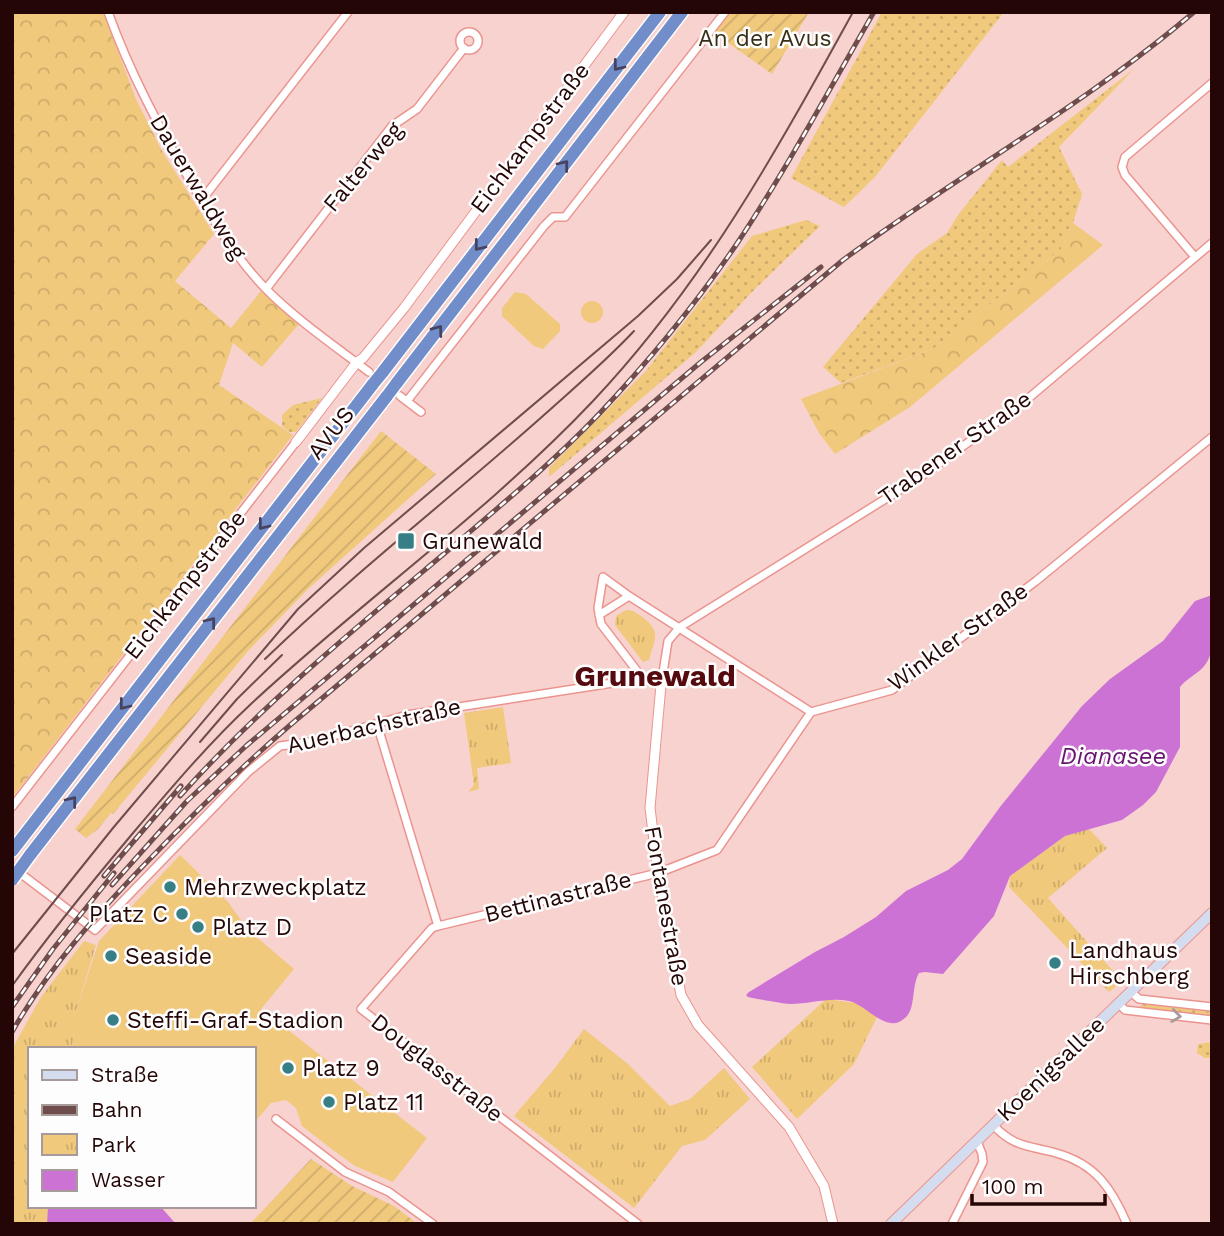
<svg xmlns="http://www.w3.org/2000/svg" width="1224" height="1236" viewBox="0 0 1224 1236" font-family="'Work Sans',sans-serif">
	<defs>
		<pattern id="grass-dots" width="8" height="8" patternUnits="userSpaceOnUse" patternTransform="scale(1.75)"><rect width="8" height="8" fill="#f0c97c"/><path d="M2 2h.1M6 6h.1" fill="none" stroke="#ceab6a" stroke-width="1.8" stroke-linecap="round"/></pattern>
		<pattern id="forest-crowns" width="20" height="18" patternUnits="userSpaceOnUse" patternTransform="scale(1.75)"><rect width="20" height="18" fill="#f0c97c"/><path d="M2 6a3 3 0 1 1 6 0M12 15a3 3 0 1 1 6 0" fill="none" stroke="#ceab6a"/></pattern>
		<pattern id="park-tufts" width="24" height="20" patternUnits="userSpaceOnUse" patternTransform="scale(1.75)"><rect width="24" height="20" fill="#f0c97c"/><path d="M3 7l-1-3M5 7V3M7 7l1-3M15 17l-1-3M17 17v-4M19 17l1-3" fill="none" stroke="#ceab6a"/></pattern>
		<pattern id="garden-furrows" width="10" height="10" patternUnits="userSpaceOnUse" patternTransform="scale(1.75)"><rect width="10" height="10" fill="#f0c97c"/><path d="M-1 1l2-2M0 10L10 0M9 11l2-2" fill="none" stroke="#ceab6a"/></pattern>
	</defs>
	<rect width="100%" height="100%" fill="#f7d2cf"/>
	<path fill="url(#grass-dots)" d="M882 12H1004L875 177 844 207 791 178Z
		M1134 69 1059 147 1082 194 1073 223 1061 249 933 349 841 383 823 367 917 254 947 233 958 215 1002 160 1008 167Z
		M806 220 820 226 752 292 696 352 549 477V468L645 372 752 236Z
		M322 398 296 432H289L282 426V415L293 405Z
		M1143 1004 1212 1012V1016L1139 1008Z
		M1212 1042V1058H1205L1197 1053 1198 1044Z"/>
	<path fill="url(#forest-crowns)" d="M12 12H103L136 99 161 149 214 234 175 281 231 328 261 291 299 324 262 367 233 343 219 385 293 435 12 798Z
		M1073 223 1103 245 910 407 835 454 819 433 801 399 933 349 1061 249Z"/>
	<path fill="url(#park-tufts)" d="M626 610C633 610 635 612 641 616 662 631 655 638 649 660L643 662 615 625 616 616Z
		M503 707 511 763 477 768 479 789 468 792 474 785 464 713Z
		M1088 828 1107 848 1048 898 1122 981 1109 992 1009 887 1010 876 1065 836Z
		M84 941 96 945 76 1011 72 1049H30V1206H48L47 1224H12V1049L41 997Z
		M826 999 856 1003 877 1017 854 1064 797 1119 752 1067Z
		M584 1029 628 1064 670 1106 690 1099 724 1068 750 1099 705 1140 682 1146 634 1208 514 1116 555 1068Z"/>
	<path fill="url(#garden-furrows)" d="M730 12H809L772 74 714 33Z
		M381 431 436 474 308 589 248 651 113 814 111 813 98 829 86 838 75 829Z
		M311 1159 352 1186 394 1206 418 1224H250Z"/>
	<path fill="#f0c97c" d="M515 292 526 294 560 324V331L543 349 534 346 502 316V308Z
		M581 312a11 11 0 1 1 22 0a11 11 0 1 1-22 0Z
		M180 855 228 902 248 930 294 969 261 1009 427 1138 393 1182 355 1166 329 1147 302 1126 296 1108 286 1100 271 1103 254 1123V1049H72L76 1011 99 941Z"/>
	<path fill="#cc72d5" d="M1212 595C1212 616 1218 648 1205 665 1198 674 1187 678 1180 687V747L1156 792 1143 805 1122 820 1065 836 1010 876 994 916 943 974 925 972 919 973C911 987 916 1009 905 1018 887 1035 867 1005 849 1001 829 997 810 1004 790 1004 781 1003 757 999 748 997L746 995 749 992 815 952 844 937 876 917 906 891 948 870 962 859 1000 807 1082 706 1110 679 1163 641 1195 601Z
		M48 1206H160L176 1224H47Z"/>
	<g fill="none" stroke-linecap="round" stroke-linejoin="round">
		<defs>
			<path id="minor" d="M108 12C130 73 160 129 192 184 214 221 235 257 265 288 293 317 336 347 369 372
				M460 41a9 9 0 1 1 18 0a9 9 0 1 1-18 0Z
				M200 197 208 192 348 12
				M1195 257 1125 175 1122 167 1125 157 1212 83
				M266 289 392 126 417 109 464 48
				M400 396 421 412
				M407 401 544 226 553 217H565L725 12
				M599 615 629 596
				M644 680 601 624 598 608 603 577 629 596 811 712 892 690 1036 581 1212 437
				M377 724 438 926 432 928 361 1009 638 1224
				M12 807 296 442
				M12 867 95 930 248 772 280 746 316 741 407 715 632 680H644L661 685 668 641 680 627 919 478 1024 402 1212 243
				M438 926 658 873 717 850 811 712
				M1131 992 1139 999 1212 1007
				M1119 1004 1125 1010 1212 1020
				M276 1119 345 1172 389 1192 433 1224
				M993 1125C1015 1148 1028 1145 1056 1153 1096 1164 1112 1189 1127 1224
				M952 1224 983 1162 982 1154 977 1141"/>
			<path id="tertiary" d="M296 442 357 362 363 358 404 308 624 12
				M661 685 650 808 658 873 681 995 698 1025 789 1127 824 1186 833 1224"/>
			<path id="secondary" d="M891 1224 1212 913"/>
			<path id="motorway" d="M382 373 660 12
				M396 384 682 12
				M12 851 373 384
				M30 855 387 396"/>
		</defs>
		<use href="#minor" stroke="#eb948f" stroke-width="10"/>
		<use href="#tertiary" stroke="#eb948f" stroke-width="11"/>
		<use href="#secondary" stroke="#eb948f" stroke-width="12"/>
		<use href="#motorway" stroke="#fff" stroke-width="15"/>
		<use href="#minor" stroke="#fff" stroke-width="7"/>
		<use href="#tertiary" stroke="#fff" stroke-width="9"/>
		<use href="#secondary" stroke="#d4ddef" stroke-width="10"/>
		<use href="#motorway" stroke="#718eca" stroke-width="12"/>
		<path stroke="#6e4d4c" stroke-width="2" d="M265 659C354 573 452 497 544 415 574 388 606 361 634 331
			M200 742 237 699 282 655
			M12 954 113 828 298 609 364 548 638 316 677 279 711 240
			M12 986C50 933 91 883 133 833 171 788 209 743 252 703 363 600 489 511 593 401 704 283 776 152 853 12"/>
		<defs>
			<path id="rail" d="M180 796C264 702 362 623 458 542 506 501 555 460 599 414 649 361 695 305 736 245 786 170 829 90 874 12
				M104 876 181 786
				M112 885 187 801 246 746 701 362 821 267
				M12 1007 53 949 114 873
				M12 1032C48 969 95 916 145 864 191 816 238 770 289 726L843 260C958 175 1085 105 1194 12"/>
		</defs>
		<use href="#rail" stroke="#6e4d4c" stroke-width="5"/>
		<use href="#rail" stroke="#fdfdfd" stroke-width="2.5" stroke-dasharray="8" stroke-linecap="butt"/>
		<defs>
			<path id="motorway-bridge" d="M373 384 382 373
				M387 396 396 384
				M12 880 30 855"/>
		</defs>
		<use href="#motorway-bridge" stroke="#fff" stroke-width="15" stroke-linecap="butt"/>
		<use href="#motorway-bridge" stroke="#718eca" stroke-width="12"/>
	</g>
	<defs><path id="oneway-chevron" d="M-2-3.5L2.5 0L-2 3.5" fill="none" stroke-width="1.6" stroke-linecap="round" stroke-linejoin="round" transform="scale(1.75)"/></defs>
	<g stroke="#47435e">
		<use href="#oneway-chevron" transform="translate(618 66) rotate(128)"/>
		<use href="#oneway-chevron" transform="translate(564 165) rotate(-52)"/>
		<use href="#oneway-chevron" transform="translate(479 246) rotate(128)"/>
		<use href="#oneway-chevron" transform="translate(438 330) rotate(-53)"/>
		<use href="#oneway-chevron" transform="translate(263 525) rotate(128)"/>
		<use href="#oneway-chevron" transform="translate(211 622) rotate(-52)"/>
		<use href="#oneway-chevron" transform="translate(124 705) rotate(128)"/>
		<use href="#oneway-chevron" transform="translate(72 801) rotate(-52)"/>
	</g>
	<use stroke="#a89b9b" href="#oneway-chevron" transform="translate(1176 1016) rotate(7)"/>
	<g fill="#377f86" stroke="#fdfdfd" stroke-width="2.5">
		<rect x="397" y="532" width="18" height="18" rx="3.5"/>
		<circle cx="170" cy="887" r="7"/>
		<circle cx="182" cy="914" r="7"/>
		<circle cx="198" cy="927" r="7"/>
		<circle cx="111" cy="956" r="7"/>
		<circle cx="1055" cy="963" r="7"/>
		<circle cx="113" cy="1020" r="7"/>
		<circle cx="288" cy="1068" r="7"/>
		<circle cx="329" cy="1102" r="7"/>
	</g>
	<g text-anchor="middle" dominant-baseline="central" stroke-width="5" stroke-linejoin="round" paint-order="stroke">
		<g font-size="23" fill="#392e17" stroke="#fdfdfd">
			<text x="765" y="38">An der Avus</text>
		</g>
		<g font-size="23" fill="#250606" stroke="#fdfdfd">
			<text transform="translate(530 138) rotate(-53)">Eichkampstraße</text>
			<text transform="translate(363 167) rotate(-50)">Falterweg</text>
			<text transform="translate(198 187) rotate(59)">Dauerwaldweg</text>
			<text transform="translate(331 433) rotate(-52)">AVUS</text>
			<text transform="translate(955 448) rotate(-35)">Trabener Straße</text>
			<text transform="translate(185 585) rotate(-52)">Eichkampstraße</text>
			<text transform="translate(958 637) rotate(-36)">Winkler Straße</text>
			<text transform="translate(374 726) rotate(-13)">Auerbachstraße</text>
			<text transform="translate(558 897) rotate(-14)">Bettinastraße</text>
			<text transform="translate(666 906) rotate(80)">Fontanestraße</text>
			<text transform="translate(437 1068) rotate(38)">Douglasstraße</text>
			<text transform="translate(1051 1069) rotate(-44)">Koenigsallee</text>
		</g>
		<g font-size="23" fill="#250606" stroke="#fdfdfd" text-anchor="start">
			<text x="422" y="541">Grunewald</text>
			<text x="184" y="887">Mehrzweckplatz</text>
			<text x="168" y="914" text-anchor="end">Platz C</text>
			<text x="212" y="927">Platz D</text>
			<text x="1069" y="950">Landhaus<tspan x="1069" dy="26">Hirschberg</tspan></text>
			<text x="125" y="956">Seaside</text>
			<text x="127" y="1020">Steffi-Graf-Stadion</text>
			<text x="302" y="1068">Platz 9</text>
			<text x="343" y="1102">Platz 11</text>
		</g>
		<g font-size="24" font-style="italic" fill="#671370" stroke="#fdfdfd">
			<text x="1113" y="756">Dianasee</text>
		</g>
		<g font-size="30" font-weight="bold" fill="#550a0f" stroke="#fdfdfd">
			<text x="655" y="675">Grunewald</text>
		</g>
	</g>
	<rect width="1224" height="1236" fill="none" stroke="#250606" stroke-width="28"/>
	<rect x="28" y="1047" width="228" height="161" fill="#fdfdfd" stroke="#a79a9a" stroke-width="2"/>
	<rect x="42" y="1070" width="35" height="10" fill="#d4ddef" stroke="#a79a9a" stroke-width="2"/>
	<text x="91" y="1082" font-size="21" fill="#250606">Straße</text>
	<rect x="42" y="1105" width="35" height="10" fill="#6e4d4c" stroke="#a79a9a" stroke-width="2"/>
	<text x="91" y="1117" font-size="21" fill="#250606">Bahn</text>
	<rect x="42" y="1134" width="35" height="21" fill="url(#park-tufts)" stroke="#a79a9a" stroke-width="2"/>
	<text x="91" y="1152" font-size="21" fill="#250606">Park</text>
	<rect x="42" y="1170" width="35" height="21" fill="#cc72d5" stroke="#a79a9a" stroke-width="2"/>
	<text x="91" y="1187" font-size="21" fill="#250606">Wasser</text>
	<path d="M972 1194v10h133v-10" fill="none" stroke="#250606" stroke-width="3.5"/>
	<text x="982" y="1194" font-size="21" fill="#250606" stroke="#fdfdfd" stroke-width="5" paint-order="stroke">100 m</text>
</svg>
